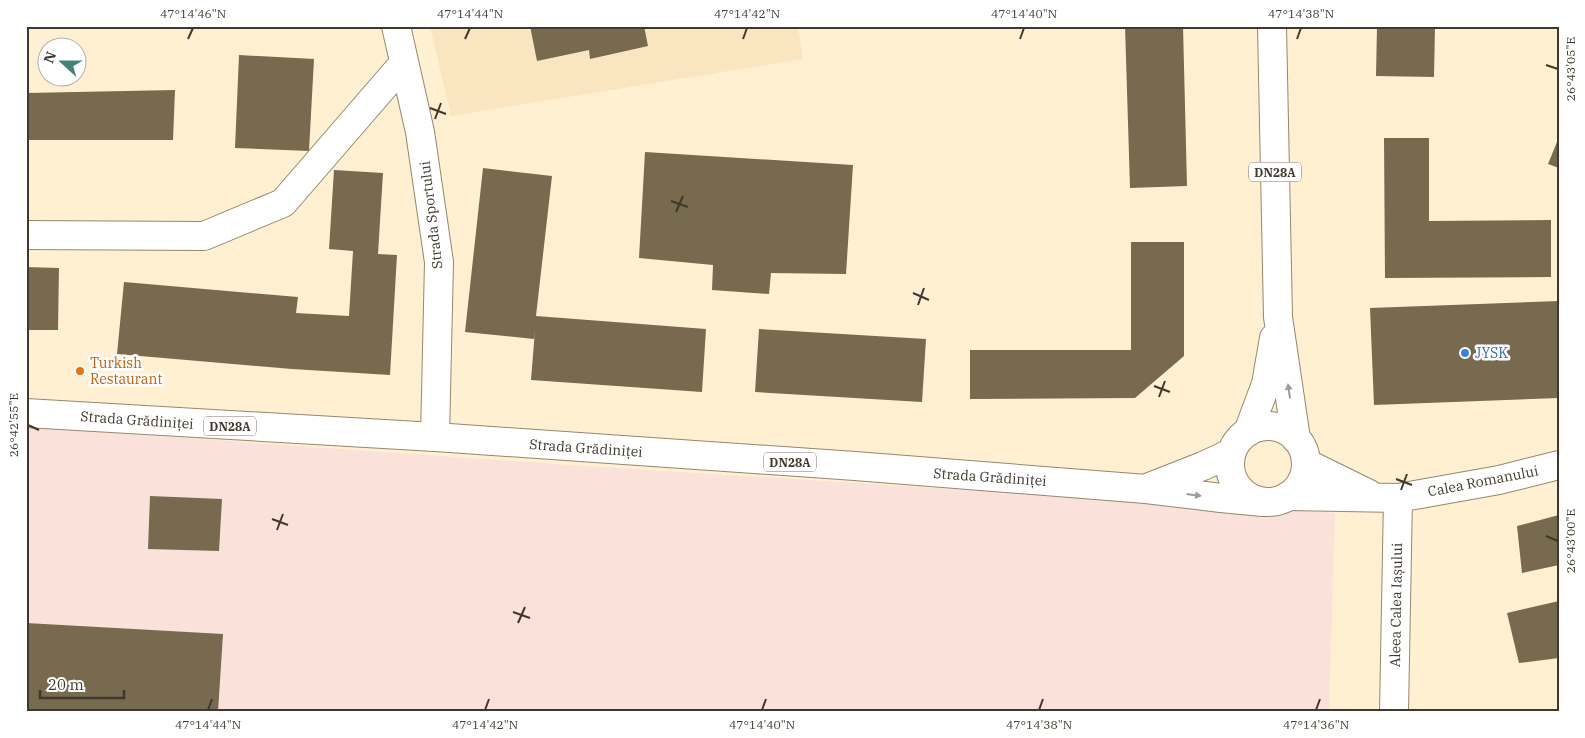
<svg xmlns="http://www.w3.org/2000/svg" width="1585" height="738" viewBox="0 0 1585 738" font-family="'IBM Plex Serif',serif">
	<rect width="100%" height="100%" fill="#fff0d2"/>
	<path fill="#f9e6c1" d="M430 26H798L803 59 451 116Z"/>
	<path fill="#fae1d9" d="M26 427 569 465 1335 513 1329 712H26Z"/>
	<path fill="#776a4f" d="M530 26H644L648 46 590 59 589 50 537 61Z
		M1125 26H1183L1187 186 1130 188Z
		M1377 26H1435L1434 77 1376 76Z
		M239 55 314 59 309 151 235 148Z
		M175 90 173 140H26V93Z
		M1559 137V168L1548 164Z
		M1384 138H1429V221L1551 220V277L1385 278Z
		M645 152 853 165 846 274 771 273 769 294 712 290 713 265 639 258Z
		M483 168 552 176 536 316 706 329 702 392 531 380 535 330 534 339 465 332Z
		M334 170 383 173 378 254 397 255 390 375 292 369 117 354 124 282 298 297 296 313 349 316 353 251 329 249Z
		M1131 242H1184V356L1135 398 970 399V350H1131Z
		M26 267 59 268 58 330H26Z
		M1559 301V398L1374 405 1370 308Z
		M759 329 926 339 922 402 755 392Z
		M150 496 222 499 219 551 148 549Z
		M1559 515V565L1522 573 1517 526Z
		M1559 601V658L1519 663 1507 613Z
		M26 623 223 634 218 712H26Z"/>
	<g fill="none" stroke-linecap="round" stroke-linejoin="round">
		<defs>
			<path id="minor" d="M396 26 420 132 439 262 435 437
				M26 235 204 236 283 203 404 63
				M1306 463 1369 494
				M1288 496 1398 498 1499 480 1559 465
				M1394 712 1398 498"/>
			<path id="major" d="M1272 26 1278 317 1296 439
				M26 413 435 437 855 466 1146 489 1221 498 1263 502
				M1230 464a38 38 0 1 1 76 0a38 38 0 1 1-76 0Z
				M1248 432 1266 384 1274 338
				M1147 488 1203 466 1231 453"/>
		</defs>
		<use href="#minor" stroke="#95876c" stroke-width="30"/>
		<use href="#major" stroke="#95876c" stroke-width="30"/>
		<use href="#minor" stroke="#fff" stroke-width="28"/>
		<use href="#major" stroke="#fff" stroke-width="28"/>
	</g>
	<defs><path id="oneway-solid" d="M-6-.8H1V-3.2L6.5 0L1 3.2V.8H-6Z" transform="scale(1.25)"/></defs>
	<g fill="#9f9c96">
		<use href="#oneway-solid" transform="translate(1289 391) rotate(-98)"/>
		<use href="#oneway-solid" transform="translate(1194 495) rotate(7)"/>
	</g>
	<path fill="none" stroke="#3f392d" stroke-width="2" d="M188 39 193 28M465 39 470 28M743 39 747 28M1020 39 1024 28M1297 39 1301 28M1546 65 1558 69M430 108 446 114M435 119 441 103M671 201 688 207M676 212 683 196M913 293 929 300M918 305 924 288M1154 386 1170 392M1159 397 1165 381M28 425 39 430M1396 479 1412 485M1401 490 1407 474M272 519 288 525M277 530 283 514M1546 536 1558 541M513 612 530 618M518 623 525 607M208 710 212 699M485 710 489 699M762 710 766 699M1039 710 1043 699M1316 710 1320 699"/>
	<circle fill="#3f7fe0" stroke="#fff" stroke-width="2" cx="1465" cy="353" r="5"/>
	<circle fill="#e8710a" stroke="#fff" stroke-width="2" cx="80" cy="371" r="5"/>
	<g text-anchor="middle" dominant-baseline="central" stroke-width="5" stroke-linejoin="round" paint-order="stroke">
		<g fill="#fff" stroke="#79746c" stroke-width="1">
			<rect x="1249" y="162.5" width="52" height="19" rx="4"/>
			<rect x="204" y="416.5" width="52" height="19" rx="4"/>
			<rect x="764" y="452.5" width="52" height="19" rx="4"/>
		</g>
		<g font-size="12" font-weight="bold" fill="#3f392d">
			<text x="1275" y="172">DN28A</text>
			<text x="230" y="426">DN28A</text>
			<text x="790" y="462">DN28A</text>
		</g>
		<g font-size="14" fill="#3f392d" stroke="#fff">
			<text transform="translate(431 215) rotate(-97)">Strada Sportului</text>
			<text transform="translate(137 420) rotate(4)">Strada Grădiniței</text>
			<text transform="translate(586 448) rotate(4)">Strada Grădiniței</text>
			<text transform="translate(990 477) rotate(4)">Strada Grădiniței</text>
			<text transform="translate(1483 481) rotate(-11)">Calea Romanului</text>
			<text transform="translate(1396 605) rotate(-89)">Aleea Calea Iașului</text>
		</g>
		<g font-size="14" fill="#366cbe" stroke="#fff" text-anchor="start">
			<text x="1475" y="353">JYSK</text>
		</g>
		<g font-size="14" fill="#c56008" stroke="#fff" text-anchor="start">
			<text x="90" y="363">Turkish<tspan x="90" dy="16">Restaurant</tspan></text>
		</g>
	</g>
	<rect width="1585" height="738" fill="none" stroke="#ffffff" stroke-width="55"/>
	<g transform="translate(62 62) rotate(291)"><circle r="24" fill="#ffffff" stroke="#b2b0ab"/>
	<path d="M0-4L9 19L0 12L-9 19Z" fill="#428578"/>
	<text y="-8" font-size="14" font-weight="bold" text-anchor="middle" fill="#3f392d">N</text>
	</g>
	<path d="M40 690v8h84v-8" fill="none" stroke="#3f392d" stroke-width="2.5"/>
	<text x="48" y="690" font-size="15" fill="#3f392d" stroke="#ffffff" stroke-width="4" paint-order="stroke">20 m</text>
	<rect x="28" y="28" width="1530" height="682" fill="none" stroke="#3f392d" stroke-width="2"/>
	<g font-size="12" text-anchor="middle" fill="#3f392d">
		<text x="193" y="18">47°14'46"N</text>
		<text x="470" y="18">47°14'44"N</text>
		<text x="747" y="18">47°14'42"N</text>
		<text x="1024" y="18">47°14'40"N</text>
		<text x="1301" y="18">47°14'38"N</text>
		<text transform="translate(1571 69) rotate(-90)" y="4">26°43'05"E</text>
		<text transform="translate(14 425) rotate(-90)" y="4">26°42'55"E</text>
		<text transform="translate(1571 541) rotate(-90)" y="4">26°43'00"E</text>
		<text x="208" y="729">47°14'44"N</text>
		<text x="485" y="729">47°14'42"N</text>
		<text x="762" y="729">47°14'40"N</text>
		<text x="1039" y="729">47°14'38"N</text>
		<text x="1316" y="729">47°14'36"N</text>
	</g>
</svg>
